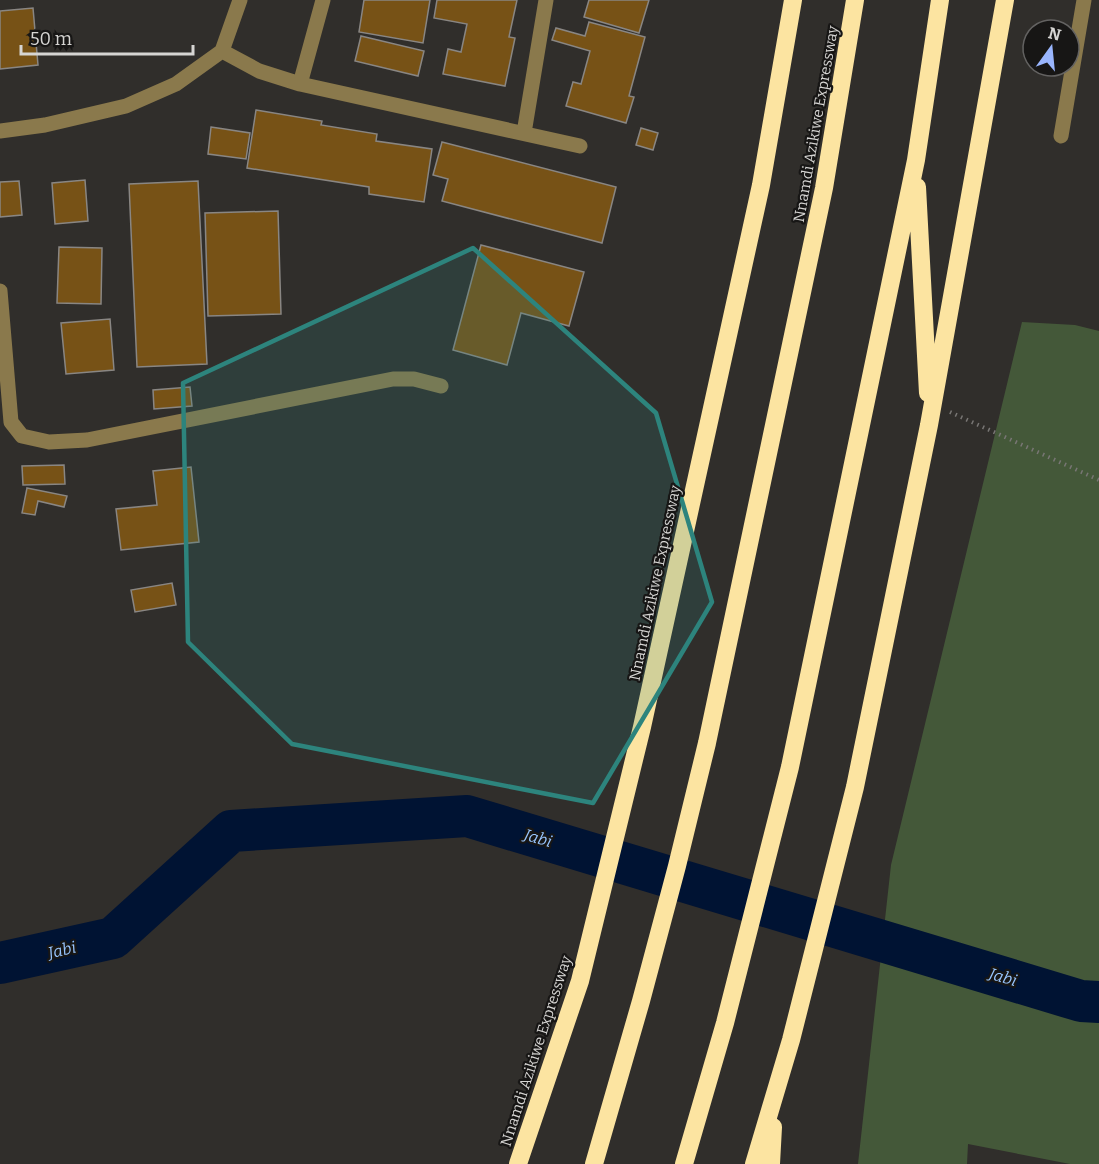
<svg xmlns="http://www.w3.org/2000/svg" width="1099" height="1164" viewBox="0 0 1099 1164" font-family="Bitter,serif">
	<rect width="100%" height="100%" fill="#302e2b"/>
	<path fill="#445839" d="M1022 322 1075 325 1099 331V1164H1070L968 1144 967 1164H858L891 865Z"/>
	<g fill="none" stroke-linecap="round" stroke-linejoin="round">
		<path stroke="#001333" stroke-width="42" d="M0 963 113 938 231 831 467 816 1081 1001 1099 1002"/>
	</g>
	<path fill="#775216" stroke="#898683" stroke-width="1.5" d="M364 0H430L423 43 359 32Z
		M437 0H517L509 37 515 38 505 86 443 74 448 49 461 52 467 24 434 18Z
		M589 0H649L639 33 584 17Z
		M33 8 38 65 0 69V11Z
		M589 22 645 37 629 96 634 97 626 123 566 106 573 82 581 84 590 51 552 40 556 28 585 36Z
		M361 36 424 51 418 76 355 61Z
		M256 110 322 121 321 125 377 134 376 141 432 149 424 202 369 194V187L247 168Z
		M211 127 250 133 246 159 208 154Z
		M641 128 658 133 653 150 636 145Z
		M442 142 616 187 602 243 442 201 448 179 433 175Z
		M85 180 88 221 55 224 52 183Z
		M19 181 22 215 0 217V182Z
		M198 181 207 364 137 367 129 184Z
		M278 211 281 314 208 316 205 213Z
		M481 245 584 272 569 326 521 313 507 365 453 350Z
		M59 247 102 248 101 304 57 303Z
		M110 319 114 370 66 374 61 323Z
		M190 387 192 406 154 409 153 390Z
		M64 465 65 484 23 485 22 466Z
		M191 467 199 542 121 550 116 509 157 505 153 471Z
		M27 488 67 496 64 507 38 501 35 515 22 513Z
		M172 583 176 605 135 612 131 590Z"/>
	<g fill="none" stroke-linecap="round" stroke-linejoin="round">
		<path stroke="#787674" stroke-width="4" stroke-dasharray="1.5 4.5" stroke-linecap="butt" d="M950 412 1099 480"/>
		<path stroke="#8a794c" stroke-width="15" d="M222 51 259 71 300 84 580 146
			M300 84 323 0
			M0 131 45 125 126 106 176 84 222 51 240 0
			M524 133 546 0
			M1061 136 1084 0
			M0 291 11 422 22 436 49 442 87 440 393 379H414L441 386"/>
		<path stroke="#fce4a1" stroke-width="18" d="M917 187 928 393
			M518 1164 580 981 642 727 761 185 793 0
			M594 1164 641 1001 677 866 707 743 824 188 855 0
			M684 1164 725 1023 790 767 916 160 940 0
			M754 1164 791 1040 855 787 929 425 1005 0
			M771 1164 773 1127"/>
	</g>
	<path fill="#2d847d" fill-opacity="0.2" stroke="#2d847d" stroke-width="4.5" stroke-linejoin="round" d="M473 248 656 413 712 602 593 803 292 744 188 642 183 383Z"/>
	<g text-anchor="middle" dominant-baseline="central" stroke-width="4.5" stroke-linejoin="round" paint-order="stroke">
		<g font-size="15" fill="#d6d5d3" stroke="#171615">
			<text transform="translate(816 124) rotate(-80)">Nnamdi Azikiwe Expressway</text>
			<text transform="translate(655 583) rotate(-78)">Nnamdi Azikiwe Expressway</text>
			<text transform="translate(536 1051) rotate(-72)">Nnamdi Azikiwe Expressway</text>
		</g>
		<g font-size="16" font-style="italic" fill="#98c5fe" stroke="#171615">
			<text transform="translate(538 838) rotate(17)">Jabi</text>
			<text transform="translate(62 950) rotate(-13)">Jabi</text>
			<text transform="translate(1003 977) rotate(17)">Jabi</text>
		</g>
	</g>
	<g transform="translate(1051 48) rotate(15)"><circle r="28" fill="#171615" stroke="#636261" stroke-width="1.5"/>
	<path d="M0-4.5L10 22L0 15L-10 22Z" fill="#99b5fd"/>
	<text y="-9" font-size="16" font-weight="bold" text-anchor="middle" fill="#d6d5d3">N</text>
	</g>
	<path d="M21 45v9h172v-9" fill="none" stroke="#d6d5d3" stroke-width="3"/>
	<text x="30" y="45" font-size="18" fill="#d6d5d3" stroke="#171615" stroke-width="4.5" paint-order="stroke">50 m</text>
</svg>
